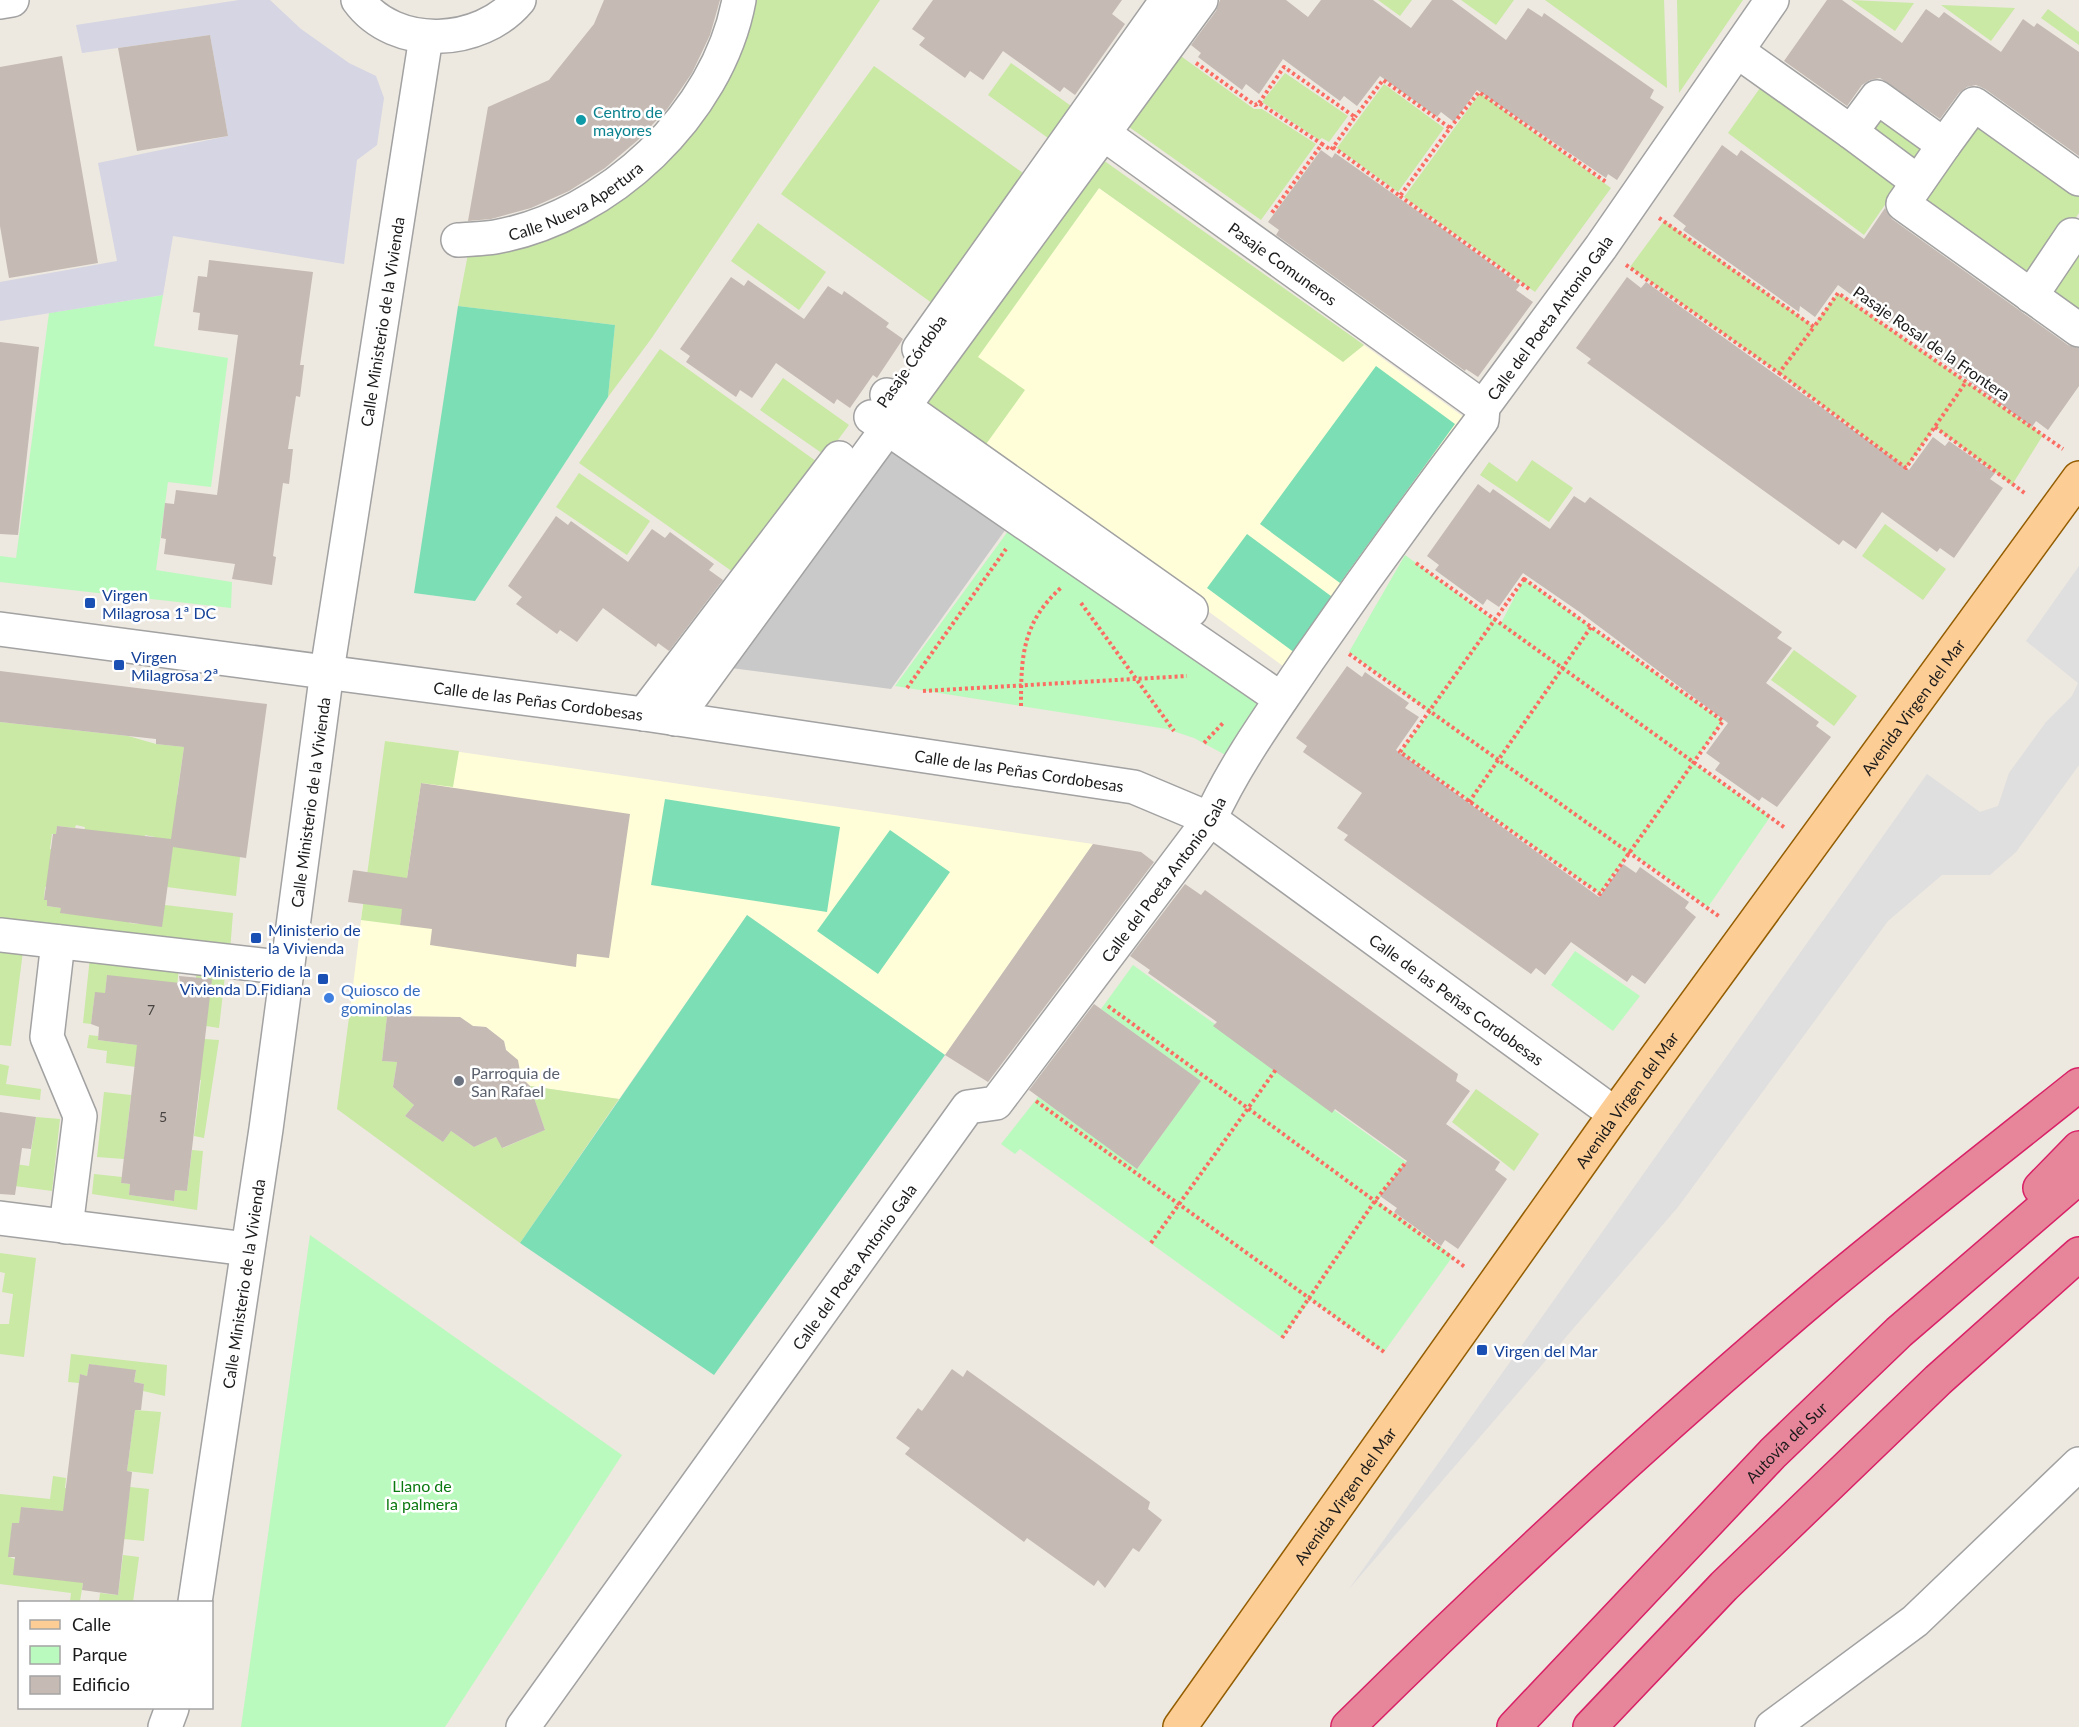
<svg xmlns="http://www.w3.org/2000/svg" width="2079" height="1727" viewBox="0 0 2079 1727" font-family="Lato,sans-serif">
	<rect width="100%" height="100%" fill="#ede8e0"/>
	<path fill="#fffed8" d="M1099 188 1343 361 1364 345 1472 423 1291 672 984 447 977 357Z
		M385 741 1093 844 945 1055 747 915 619 1099 530 1086 521 1077 506 1050 504 1041 486 1027 473 1026 460 1017 387 1016 350 1010 363 904 387 875Z"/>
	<path fill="#c9c9c9" d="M886 441 1008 526 891 689 723 667Z"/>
	<path fill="#c9e9a4" d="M746 0H880L651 339 608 397 615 325 458 306 468 254 655 164Z
		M1378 0H1412L1400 16Z
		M1461 0H1514L1496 25Z
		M1545 0H1664L1667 88Z
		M1677 0H1743L1679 93Z
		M1851 0 1914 3 1895 31Z
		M1941 5 2015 8 1991 41Z
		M2048 9 2079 32V45L2041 18Z
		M1171 49 1254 109H1262L1316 144 1261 220 1122 122Z
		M1011 63 1078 111 1055 143 988 95Z
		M874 66 1030 178 936 306 781 194Z
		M1285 73 1348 116 1329 142 1322 138 1319 140 1262 102Z
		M1765 81 1905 176 1864 235 1728 133Z
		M1384 84 1444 128 1398 192 1337 148Z
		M1480 93 1611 188 1535 292 1404 197Z
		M1877 101 1929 137 1908 167 1857 131Z
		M1973 110 2079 183V213L2027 287 1907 204Z
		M1096 155 1364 345 1343 362 1099 188 978 357 1025 390 984 447 920 402Z
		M1664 221 1813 326 1838 293 2043 435 2012 485 1935 427 1906 468 1779 373 1630 267Z
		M758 223 826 272 799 310 731 261Z
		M2079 245V327L2034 296Z
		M660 349 820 464 740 577 579 463Z
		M783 378 849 425 826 456 760 410Z
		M1532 460 1573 488 1549 522 1480 475 1489 462 1517 482Z
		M579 473 650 521 627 555 556 507Z
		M1885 524 1946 569 1923 600 1862 556Z
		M1794 650 1857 696 1834 726 1771 680Z
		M0 722 128 736 156 744 184 747 177 795 200 799 240 857 236 896 167 887 173 844 155 841V837L145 835 144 841 84 831 85 827 76 825 75 828 57 826 56 834H52L50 849H54L49 887H45L44 900H47V906L61 908V913L129 920V923L139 924 165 905 233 913 230 951 0 920Z
		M385 741 459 751 453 787 421 783 400 925 361 920Z
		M0 948 23 951 11 1046 0 1045Z
		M90 957 179 967 177 987 107 976 105 993H95L91 1024 83 1023Z
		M195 972 225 975 219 1028 206 1026Z
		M350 1010 387 1016 382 1061 397 1062 393 1087 414 1105 405 1116 443 1142 451 1131 474 1147 496 1137 503 1148 545 1130 530 1086 619 1099 520 1243 337 1109Z
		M89 1035 98 1036V1040L137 1045 144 1068 106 1063 107 1051 87 1048Z
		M204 1039 219 1040 204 1138 194 1136 201 1080 188 1077Z
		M0 1064 9 1066 6 1084 41 1089 40 1100 0 1095Z
		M1476 1089 1539 1134 1514 1171 1452 1122Z
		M104 1092 131 1095 124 1159 97 1157Z
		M36 1117 60 1119 52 1191 0 1184V1162L29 1166Z
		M192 1150 203 1151 197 1210 92 1194 94 1174 122 1177 121 1183 130 1184 129 1195 174 1201 175 1190 187 1191Z
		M0 1253 36 1258 24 1357 0 1354V1324H9L13 1294 2 1292 5 1273 0 1272Z
		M71 1354 167 1365 165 1396 143 1391 144 1384 134 1382 136 1371 89 1364 87 1376 80 1374 79 1383 68 1382Z
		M135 1410 161 1412 153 1474 127 1471Z
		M53 1476 66 1478 65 1488 73 1489 90 1526 52 1510 22 1507 19 1523H12L9 1557 83 1583 80 1601 92 1602H70L71 1593 0 1584V1494L50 1499Z
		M130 1487 149 1489 144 1541 124 1539Z
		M123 1555 139 1557 133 1602H99L100 1593 118 1595Z"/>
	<path fill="#bbfabe" d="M163 295 154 346 228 358 211 487 168 482 156 570 232 582 231 608 0 582V556L16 558 49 313Z
		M1014 523 1267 708 1231 758 1194 738 1167 729 895 686Z
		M1405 555 1500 625 1524 579 1723 721 1693 763 1770 817 1708 907 1630 852 1600 894 1400 752 1430 713 1349 652Z
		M1575 951 1640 996 1613 1031 1551 985Z
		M1133 965 1406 1162 1378 1201 1453 1256 1384 1352 1311 1300 1282 1338 1020 1149 1015 1154 1001 1144 1038 1097 1138 1168 1200 1081 1101 1009Z
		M310 1235 622 1455 445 1727H241Z"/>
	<path fill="#7cdeb5" d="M458 306 615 325 608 397 475 601 414 593Z
		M1376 366 1455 424 1340 583 1260 524Z
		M1247 534 1335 599 1295 653 1207 588Z
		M665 799 840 827 827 912 651 885Z
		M890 830 950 872 878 974 817 931Z
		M747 915 945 1055 714 1375 520 1243Z"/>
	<path fill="#dfdfdf" d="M2079 566V765L2016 852 1990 875H1942L1888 921 1678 1207 1349 1589 1927 774 1980 812 1998 806 2009 773 2046 722 2072 696 2078 683 2026 641Z"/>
	<path fill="#d5d5e3" d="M239 0H270L301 29 349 63 376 76 384 98 377 145 357 160 344 264 173 236 163 295 0 321V282L117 261 98 163 228 136 210 35 82 53 76 25Z"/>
	<path fill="#c5bab4" d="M604 0H720L710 35 692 73 668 108 638 140 605 168 569 191 531 208 491 219 468 221 488 107 549 80 594 24Z
		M933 0H1122L1112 14 1125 24 1075 95 1064 87 1060 92 1003 51 983 80 970 71 965 78 919 45 925 38 912 29Z
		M1220 0H1286L1308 17 1321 0H1373L1411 28 1432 0H1452L1506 40 1528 8 1542 17 1544 13 1654 90 1650 98 1664 107 1617 180 1608 174 1606 178 1477 90 1454 122 1441 112 1437 117 1380 76 1357 106 1344 96 1340 101 1283 59 1259 94 1246 84 1242 90 1198 57 1201 53 1191 45 1216 11Z
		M1827 0H1842L1902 43 1926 9 1939 18 1944 12 2001 52 2023 19 2034 27 2037 23 2079 52V156L1985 89 1976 85 1967 87 1959 93 1940 119 1880 78 1870 80 1862 85 1847 106 1784 61Z
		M210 35 228 136 137 151 118 48Z
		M62 56 98 263 9 278 0 226V67Z
		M1722 145 1737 156 1741 150 1864 239 1885 208 1892 219 2068 345 2079 348V386L2048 430 2036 421 2032 427 1838 285 1815 317 1800 306 1799 312 1683 230 1686 226 1673 216Z
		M1321 150 1332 158 1335 153 1453 236 1520 285 1516 290 1533 302 1478 377 1466 369 1465 371 1276 235 1279 230 1268 222Z
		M209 260 313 272 300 365H304L300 397 296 396 288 449H293L289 484 283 483 274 549 273 556 276 557 272 585 232 579 235 564 164 554 166 539 161 538 165 503 174 504 176 490 217 495 238 335 198 330 200 313 193 312 198 276 207 277Z
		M731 277 744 286 748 280 804 319 828 286 842 295 844 291 889 323 886 327 903 339 877 378 873 375 850 408 837 399 834 404 776 363 752 398 740 390 736 397 686 362 690 356 680 349Z
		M1627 277 1641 288 1646 282 1909 470 1933 437 1945 446 1949 441 1995 473 1990 479 2003 488 1954 558 1940 548 1937 552 1882 512 1856 549 1843 540 1839 545 1587 363 1591 359 1576 348Z
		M0 342 39 347 18 535 0 534Z
		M1478 484 1490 493 1493 489 1550 529 1574 496 1585 503 1590 497 1782 632 1777 638 1792 648 1766 683 1819 722 1816 726 1831 737 1777 807 1762 797 1759 801 1715 770 1720 763 1706 753 1728 723 1581 613 1523 573 1499 607 1487 599 1483 605 1435 570 1439 565 1427 556Z
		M556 516 568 525 571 521 628 562 652 529 665 538 670 532 714 564 709 570 723 580 669 651 658 643 656 647 603 608 577 642 560 630 557 634 516 604 522 597 508 586Z
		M1347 666 1362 677 1365 672 1409 703 1405 708 1419 717 1396 750 1599 897 1623 864 1636 873 1640 867 1689 902 1685 908 1696 917 1645 984 1632 975 1627 982 1571 942 1545 975 1536 968 1531 974 1344 840 1348 835 1337 828 1362 793 1303 752 1307 746 1296 738Z
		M0 671 267 704 246 858 173 847 162 927 60 913 61 908 47 906V900H44L53 834H56L57 826 171 839 184 747 156 744V739L0 722Z
		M421 783 630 814 609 958 577 954 576 967 430 945 432 929 400 925 402 909 348 902 353 870 407 878Z
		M1093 844 1141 852 1154 862 988 1082 945 1055Z
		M1185 884 1201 895 1205 890 1458 1074 1456 1081 1470 1091 1446 1124 1500 1162 1495 1170 1507 1179 1458 1249 1445 1240 1441 1246 1394 1212 1397 1208 1380 1196 1407 1161 1335 1109 1332 1113 1213 1026 1217 1022 1148 973 1150 970 1130 956Z
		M107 975 180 983 179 976 212 979 187 1191 175 1190 174 1201 129 1195 130 1184 121 1183 137 1045 98 1040 99 1027 91 1024 95 992 105 993Z
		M1094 1004 1201 1081 1137 1169 1029 1090Z
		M387 1016 460 1017 473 1026 486 1027 504 1041 506 1050 518 1060 521 1077 530 1086 545 1130 502 1148 496 1137 474 1147 451 1131 443 1142 405 1116 414 1105 393 1087 397 1062 382 1061Z
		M0 1112 36 1117 31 1149 22 1148 15 1195 0 1194Z
		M89 1364 136 1370 134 1382 144 1384 141 1410H135L127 1471 132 1472 118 1595 82 1590 83 1583 13 1575 15 1557H8L12 1523H19L21 1507 63 1511 80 1374 87 1376Z
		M952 1369 963 1377 967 1370 1150 1502 1148 1509 1162 1520 1139 1552 1133 1548 1105 1588 1098 1580 1094 1586 1027 1538 1024 1542 905 1454 910 1448 896 1438 918 1408 922 1411Z"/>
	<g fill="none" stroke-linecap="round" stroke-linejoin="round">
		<defs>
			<g id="minor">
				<path d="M358 0C395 51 481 46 519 0"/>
				<path d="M0 2 12 0"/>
				<path d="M1737 51 1851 132 1877 97 1944 145 1974 104 2079 179"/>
				<path id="s1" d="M1086 121 1483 407"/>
				<path d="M1851 132 1918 182"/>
				<path d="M1944 145 1903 204 2079 330"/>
				<path id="s2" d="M458 240C470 239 483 239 495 237 608 217 718 114 739 0"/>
				<path d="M2031 296 2072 235"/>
				<path d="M919 349 1167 0"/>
				<path d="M887 395 1191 610"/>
				<path d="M871 417 1281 699"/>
				<path id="s3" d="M0 629 644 714 1134 787 1210 819 1615 1114"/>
				<path d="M644 714 839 458"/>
				<path d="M675 719 1201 0"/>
				<path d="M0 935 287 968"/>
				<path d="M58 942 47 1037 80 1116 66 1227"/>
				<path d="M0 1218 247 1249"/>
				<path id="s4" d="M195 1602 266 1129 327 671 426 37"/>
				<path d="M165 1727 172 1708"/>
				<path id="s5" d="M523 1727 968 1107 996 1103 1210 819C1236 762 1273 712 1308 660 1364 579 1422 499 1482 420L1483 407 1601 247 1772 0"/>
				<path d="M1772 1727 1915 1621 2079 1464"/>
			</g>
			<g id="major">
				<path id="s6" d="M1180 1727 1615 1114 2079 478"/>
			</g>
			<g id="highway">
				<path d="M2040 1188 2079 1148"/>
				<path d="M1348 1727C1502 1575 1661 1427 1827 1287 1910 1218 1995 1152 2079 1085"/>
				<path id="s7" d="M1514 1727 1773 1453 1899 1332 2079 1177"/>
				<path d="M1590 1727 1724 1586 1938 1380 2079 1254"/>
			</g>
		</defs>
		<use href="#minor" stroke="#a2a2a2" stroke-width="36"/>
		<use href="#major" stroke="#935d00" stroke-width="36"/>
		<use href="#highway" stroke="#d82166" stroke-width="36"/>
		<path stroke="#fb6d63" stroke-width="4" stroke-dasharray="3 3" stroke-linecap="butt" d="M1196 63 1255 105 1259 103 1322 144 1271 214
			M1259 103 1284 67 1355 117 1331 150 1322 144
			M1450 128 1479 92 1606 182
			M1333 147 1400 196 1450 128 1383 80 1355 117
			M1400 196 1529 289
			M1659 218 1814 327 1838 293 2063 449
			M1626 265 1779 373 1814 327
			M1779 373 1906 468 1966 382
			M1935 427 2026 494
			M1416 563 1785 828
			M1524 579 1723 721 1600 894 1400 752Z
			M1081 603 1174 731
			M1349 654 1720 917
			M907 688 1006 549
			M923 691 1187 676
			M1021 706C1021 657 1022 622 1062 587
			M1204 743 1224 722
			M1469 802 1591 627
			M1108 1006 1465 1267
			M1036 1101 1384 1352
			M1151 1243 1277 1068
			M1282 1338 1374 1202 1406 1162"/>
		<use href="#minor" stroke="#fff" stroke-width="33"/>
		<use href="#major" stroke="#fdcd96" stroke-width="33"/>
		<use href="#highway" stroke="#e7869b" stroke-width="33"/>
	</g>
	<circle fill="#0f9aa8" stroke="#fff" stroke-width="2" cx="581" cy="120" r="6"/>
	<g fill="#1a4fb4" stroke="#fff" stroke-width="2">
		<rect x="84" y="597" width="12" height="12" rx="3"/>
		<rect x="113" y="659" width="12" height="12" rx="3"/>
		<rect x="250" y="932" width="12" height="12" rx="3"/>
		<rect x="317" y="973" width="12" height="12" rx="3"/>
		<rect x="1476" y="1344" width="12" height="12" rx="3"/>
	</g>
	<circle fill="#3f7fe0" stroke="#fff" stroke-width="2" cx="329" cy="998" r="6"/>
	<circle fill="#6b7280" stroke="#fff" stroke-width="2" cx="459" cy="1081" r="6"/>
	<g text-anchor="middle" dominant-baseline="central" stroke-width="5" stroke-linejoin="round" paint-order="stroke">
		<g font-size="14" fill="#464341">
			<text x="151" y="1009">7</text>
			<text x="163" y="1116">5</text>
		</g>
		<g font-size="16" fill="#0d838f" stroke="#fff" text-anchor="start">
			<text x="593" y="111">Centro de<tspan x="593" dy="18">mayores</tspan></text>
		</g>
		<g font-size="16" fill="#1b1b1b" stroke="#fff">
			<text stroke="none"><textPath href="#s2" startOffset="126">Calle Nueva Apertura</textPath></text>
			<text stroke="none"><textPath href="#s1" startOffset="243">Pasaje Comuneros</textPath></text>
			<text stroke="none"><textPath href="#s5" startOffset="1755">Calle del Poeta Antonio Gala</textPath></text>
			<text stroke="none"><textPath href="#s4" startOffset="1294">Calle Ministerio de la Vivienda</textPath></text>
			<text transform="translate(1932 343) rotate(35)">Pasaje Rosal de la Frontera</text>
			<text transform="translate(911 361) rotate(-55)">Pasaje Córdoba</text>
			<text stroke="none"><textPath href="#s3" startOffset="543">Calle de las Peñas Cordobesas</textPath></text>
			<text stroke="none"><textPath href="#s6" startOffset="1256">Avenida Virgen del Mar</textPath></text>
			<text stroke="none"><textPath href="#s3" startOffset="1029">Calle de las Peñas Cordobesas</textPath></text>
			<text stroke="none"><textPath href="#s4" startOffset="808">Calle Ministerio de la Vivienda</textPath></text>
			<text stroke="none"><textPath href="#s5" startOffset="1071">Calle del Poeta Antonio Gala</textPath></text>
			<text stroke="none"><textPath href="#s3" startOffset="1533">Calle de las Peñas Cordobesas</textPath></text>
			<text stroke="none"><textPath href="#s6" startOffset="770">Avenida Virgen del Mar</textPath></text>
			<text stroke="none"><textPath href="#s5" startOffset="567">Calle del Poeta Antonio Gala</textPath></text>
			<text stroke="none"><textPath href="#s4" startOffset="322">Calle Ministerio de la Vivienda</textPath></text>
			<text stroke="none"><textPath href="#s7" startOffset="394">Autovía del Sur</textPath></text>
			<text stroke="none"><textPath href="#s6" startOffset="284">Avenida Virgen del Mar</textPath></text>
		</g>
		<g font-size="16" fill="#164399" stroke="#fff" text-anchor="start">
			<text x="102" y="594">Virgen<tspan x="102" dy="18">Milagrosa 1ª DC</tspan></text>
			<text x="131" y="656">Virgen<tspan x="131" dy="18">Milagrosa 2ª</tspan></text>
			<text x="268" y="929">Ministerio de<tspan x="268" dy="18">la Vivienda</tspan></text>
			<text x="311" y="970" text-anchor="end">Ministerio de la<tspan x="311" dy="18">Vivienda D.Fidiana</tspan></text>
			<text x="1494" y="1350">Virgen del Mar</text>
		</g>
		<g font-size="16" fill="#366cbe" stroke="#fff" text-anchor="start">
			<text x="341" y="989">Quiosco de<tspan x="341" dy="18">gominolas</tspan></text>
		</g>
		<g font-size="16" fill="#5b616d" stroke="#fff" text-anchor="start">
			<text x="471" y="1072">Parroquia de<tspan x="471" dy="18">San Rafael</tspan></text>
		</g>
		<g font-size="16" fill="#0a790f" stroke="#fff">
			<text x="422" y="1485">Llano de<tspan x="422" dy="18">la palmera</tspan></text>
		</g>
	</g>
	<rect x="18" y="1601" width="195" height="108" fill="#ffffff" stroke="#a4a4a4" stroke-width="1.5"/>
	<rect x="30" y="1620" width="30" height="9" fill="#fdcd96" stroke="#a4a4a4" stroke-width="1.5"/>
	<text x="72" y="1631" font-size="18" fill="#1b1b1b">Calle</text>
	<rect x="30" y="1646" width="30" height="18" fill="#bbfabe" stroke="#a4a4a4" stroke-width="1.5"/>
	<text x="72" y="1661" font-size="18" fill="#1b1b1b">Parque</text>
	<rect x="30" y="1676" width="30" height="18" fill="#c5bab4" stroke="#a4a4a4" stroke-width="1.5"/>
	<text x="72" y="1691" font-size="18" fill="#1b1b1b">Edificio</text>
</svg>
